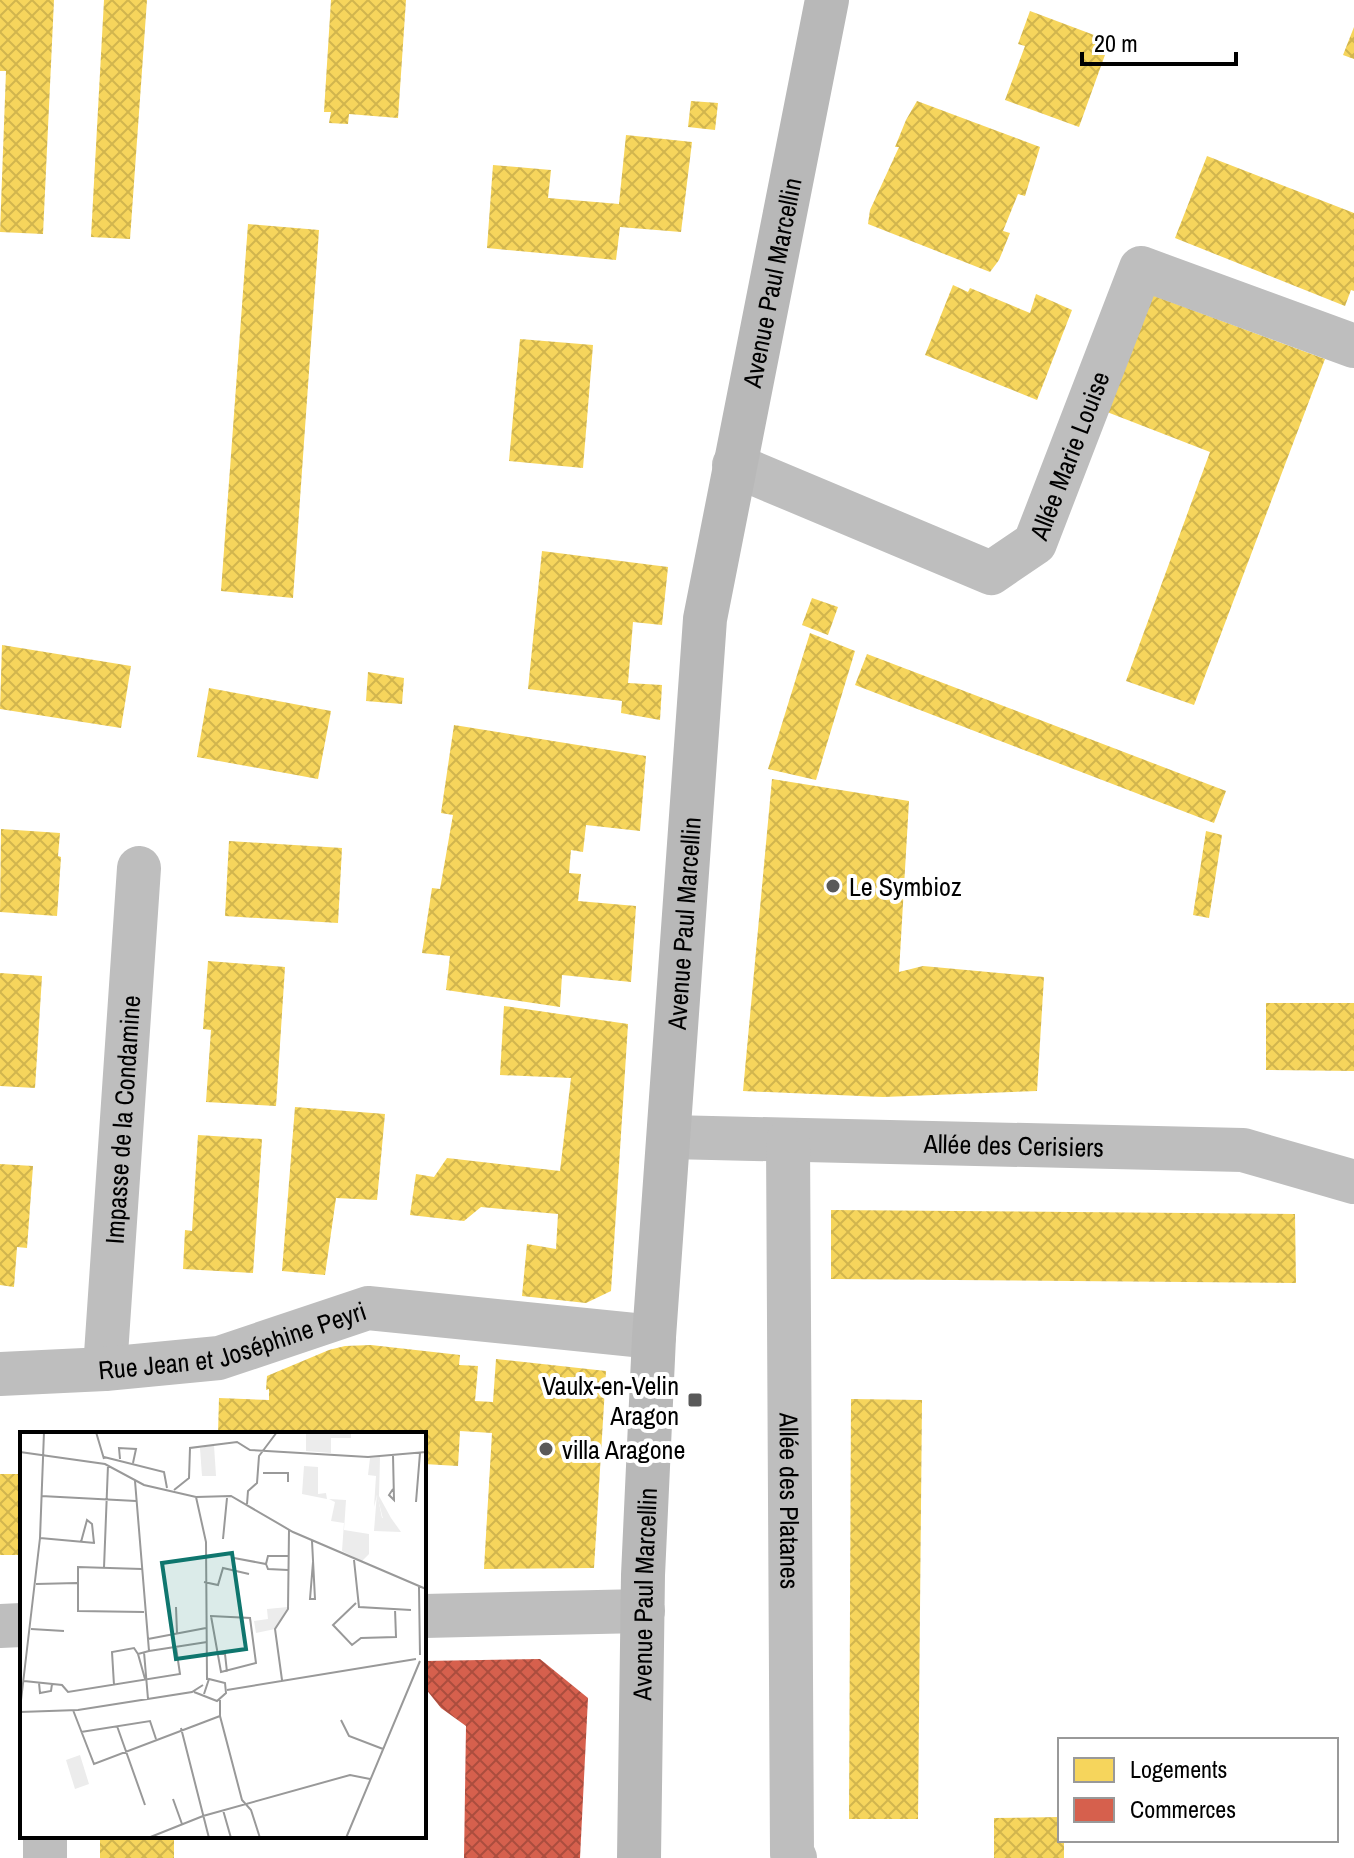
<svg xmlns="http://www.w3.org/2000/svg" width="1354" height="1858" viewBox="0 0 1354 1858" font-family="'Archivo Narrow',sans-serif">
	<defs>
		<pattern id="homes-cross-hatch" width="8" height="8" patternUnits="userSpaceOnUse" patternTransform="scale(2)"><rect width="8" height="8" fill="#f6d55c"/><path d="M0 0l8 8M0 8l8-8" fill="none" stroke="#d1b54e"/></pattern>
		<pattern id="shops-cross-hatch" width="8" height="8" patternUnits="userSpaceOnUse" patternTransform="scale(2)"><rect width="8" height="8" fill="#d6604d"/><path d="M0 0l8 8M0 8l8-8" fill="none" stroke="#ab4d3e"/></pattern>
	</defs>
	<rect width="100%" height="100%" fill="#fff"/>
	<path fill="url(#homes-cross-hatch)" d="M0 0H54L43 234 0 232 6 71H0Z
		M104 0H147L130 239 91 237Z
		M331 0H406L398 118 349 114 348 124 329 123 331 112H324Z
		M1030 11 1110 41 1079 127 1005 100 1025 46 1018 44Z
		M1354 27V59L1343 55Z
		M691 101 718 103 715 130 688 127Z
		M917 101 1040 147 1025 196 1018 194 1003 231 1010 233 999 260 990 272 868 224 870 210 899 147H895L906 120Z
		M626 135 692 142 681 232 620 227 616 260 487 248 493 165 551 170 548 198 619 204Z
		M1207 156 1354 213V291L1351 290 1345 306 1175 238Z
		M248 224 319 230 293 598 221 591Z
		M953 285 968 292 970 288 1030 313 1036 294 1072 310 1037 400 925 355Z
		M1152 295 1325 359 1194 705 1126 681 1210 452 1107 412Z
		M520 339 593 345 583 468 509 461Z
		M542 551 668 567 662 625 633 622 628 683 662 685 660 720 621 713 622 701 528 689Z
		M812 598 838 607 828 635 802 625Z
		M810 633 855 651 816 780 768 769Z
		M2 645 131 666 121 728 0 709Z
		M867 654 1226 791 1214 823 855 685Z
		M368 672 404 678 402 704 366 701Z
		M209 688 331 711 318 779 197 757Z
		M454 725 646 756 640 831 586 825 583 852 571 850 569 873 581 874 578 901 636 906 631 982 562 975 560 1007 446 990 450 956 422 953 432 888 440 889 453 815 441 813Z
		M772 779 909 801 899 972 923 966 1044 977 1037 1091 883 1097 743 1091Z
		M1 829 60 833 58 856 61 857 57 916 0 912Z
		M1206 831 1222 835 1209 918 1193 915Z
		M229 841 342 848 338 923 225 916Z
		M208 961 285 967 276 1106 206 1102 211 1030 203 1029Z
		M0 973 42 976 35 1088 0 1086Z
		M1266 1003H1354V1071L1266 1070Z
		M504 1006 628 1024 611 1291 586 1303 522 1296 527 1244 556 1249 558 1214 481 1207 464 1221 410 1215 416 1174 434 1177 447 1158 560 1171 571 1078 500 1075Z
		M295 1107 385 1114 377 1200 336 1198 325 1275 282 1271Z
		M198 1135 262 1139 253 1273 183 1269 185 1230 192 1231Z
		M0 1164 33 1166 27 1248 17 1247 14 1287 0 1285Z
		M831 1210 1295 1214 1296 1283 831 1279Z
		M371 1345 460 1355 459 1365 478 1366 475 1401 493 1402 496 1359 606 1371 594 1568 484 1569 492 1433 460 1431 458 1466 424 1464V1434H218L219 1398 269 1400V1389L266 1390 267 1376 329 1350 345 1346Z
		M851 1399 922 1400 918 1819H849Z
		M0 1474H22V1555H0Z
		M1060 1817V1840H1064V1858H994V1818Z
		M100 1836H174V1858H100Z"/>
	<path fill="url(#shops-cross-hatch)" d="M540 1659 588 1698 580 1858H464L466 1726 441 1708 425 1688 424 1661Z"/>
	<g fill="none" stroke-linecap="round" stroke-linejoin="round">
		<g stroke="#bebebe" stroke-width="44">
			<path id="s1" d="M734 465 991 573 1035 543 1141 268 1354 346"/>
			<path id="s2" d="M670 1137 1243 1150 1354 1182"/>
			<path id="s3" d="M788 1141 792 1854 795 1858"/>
			<path id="s4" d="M105 1369 139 868"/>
			<path id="s5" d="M0 1374 105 1369 219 1358 368 1308 654 1337"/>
			<path d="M424 1616 643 1611"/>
			<path d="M0 1626 22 1625"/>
			<path d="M45 1836V1858"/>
		</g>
		<path stroke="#b8b8b8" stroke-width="44" id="s6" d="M639 1858 643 1575 654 1337 705 619 827 0"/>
	</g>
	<g fill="#595959" stroke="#fff" stroke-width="3">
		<circle cx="833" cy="886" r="8"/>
		<rect x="687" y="1392" width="16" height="16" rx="4"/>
		<circle cx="546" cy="1449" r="8"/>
	</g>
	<g text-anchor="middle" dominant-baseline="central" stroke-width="8" stroke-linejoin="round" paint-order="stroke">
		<g font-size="26" fill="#000" stroke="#fff">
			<text stroke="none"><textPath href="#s6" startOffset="1584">Avenue Paul Marcellin</textPath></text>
			<text stroke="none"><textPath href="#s1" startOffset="426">Allée Marie Louise</textPath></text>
			<text stroke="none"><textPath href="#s6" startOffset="936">Avenue Paul Marcellin</textPath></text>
			<text stroke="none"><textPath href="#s4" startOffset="250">Impasse de la Condamine</textPath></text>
			<text stroke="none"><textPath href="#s2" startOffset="344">Allée des Cerisiers</textPath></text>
			<text stroke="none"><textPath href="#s5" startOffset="236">Rue Jean et Joséphine Peyri</textPath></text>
			<text stroke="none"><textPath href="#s3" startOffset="360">Allée des Platanes</textPath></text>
			<text stroke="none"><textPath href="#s6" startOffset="264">Avenue Paul Marcellin</textPath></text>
		</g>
		<g font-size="26" fill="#000" stroke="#fff" text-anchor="start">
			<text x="849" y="886">Le Symbioz</text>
			<text x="679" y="1385" text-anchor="end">Vaulx-en-Velin<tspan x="679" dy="30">Aragon</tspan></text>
			<text x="562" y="1449">villa Aragone</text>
		</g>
	</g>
	<g transform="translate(20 1432)">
		<rect width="406" height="406" fill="#fff"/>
		<path d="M286 0H331V6H311V21L286 19ZM360 25 359 64 371 86 363 87 357 63 354 75 356 44 348 43 350 26ZM60 323 69 352 55 357 46 328Z" fill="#ececec"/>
		<path d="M284 34 298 35V62L306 61 307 67 282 62ZM357 61 362 86H371L381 100 354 99ZM309 67 326 68 324 98 349 102V122L342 129 322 119 324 91 311 89 315 70ZM268 175 255 197 236 201 234 189 248 187 247 177Z" fill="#ececec"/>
		<path d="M194 13 196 44H182L180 16Z" fill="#ececec"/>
		<path fill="none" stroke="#999" stroke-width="2" d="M76 0 84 27M0 20 85 32 124 53 176 65 211 64 273 100 406 157M373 23 374 68 369 63 373 57M84 25 144 40 147 56M100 27 99 16 116 17 113 31M243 41H268V50M115 49 129 219 118 222M154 58 169 46 170 16 217 10 230 18 348 25 406 20M21 64 116 69M176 65 186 110 187 248M396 70 400 21M227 72 228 59 237 51 239 24 257 0M20 106 75 111M203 107 207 66M292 109 295 167H290L293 130M61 110 67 88 72 92 74 111M214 126 246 132 248 124H268M334 128 339 175 391 178M246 132 248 137 268 138M84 136 88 33M122 137 58 135V179L124 180M184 150 198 153 203 136 229 142M16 152 57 151M399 155 400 223M336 171 313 193 332 213 341 206 376 205 375 177M156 175 157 201M190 184 231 186M191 184 201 240 236 231 230 186M11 197 44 199M128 207 186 196M129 219 187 210M124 220 128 267M118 222 125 247M198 222H205L207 240M262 248 255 197 268 177 269 98M4 249 42 253 48 260 160 242 156 215M19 251 20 261 31 259 32 252M94 253 92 220 114 216 118 222M207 258 396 227M174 260 197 269 206 261 205 251 189 247 184 262M200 268V284L222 368 231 378 240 406M0 277 20 106 24 0M53 278 74 332 200 284M0 280 58 278 172 260 183 253M321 288 329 304 363 317M97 294 125 373M161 296 189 406M61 300 130 289 136 307M153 367 162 392M203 378 211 406M128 406 183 384 330 343 350 347M326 406 400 229"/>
		<path fill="#0f766e" fill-opacity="0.15" stroke="#0f766e" stroke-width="4" d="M212 121 226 217 156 227 142 131Z"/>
		<rect width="406" height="406" fill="none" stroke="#000" stroke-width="4"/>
	</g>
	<rect x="1058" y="1738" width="280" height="104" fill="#ffffff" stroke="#999999" stroke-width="2"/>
	<rect x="1074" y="1758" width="40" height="24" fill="#f6d55c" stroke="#999999" stroke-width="2"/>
	<text x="1130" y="1778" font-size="24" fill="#000000">Logements</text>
	<rect x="1074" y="1798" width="40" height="24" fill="#d6604d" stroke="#999999" stroke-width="2"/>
	<text x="1130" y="1818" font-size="24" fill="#000000">Commerces</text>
	<path d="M1082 52v12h154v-12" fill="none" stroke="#000000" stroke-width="4"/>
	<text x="1094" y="52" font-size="24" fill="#000000" stroke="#ffffff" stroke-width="6" paint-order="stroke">20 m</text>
</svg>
